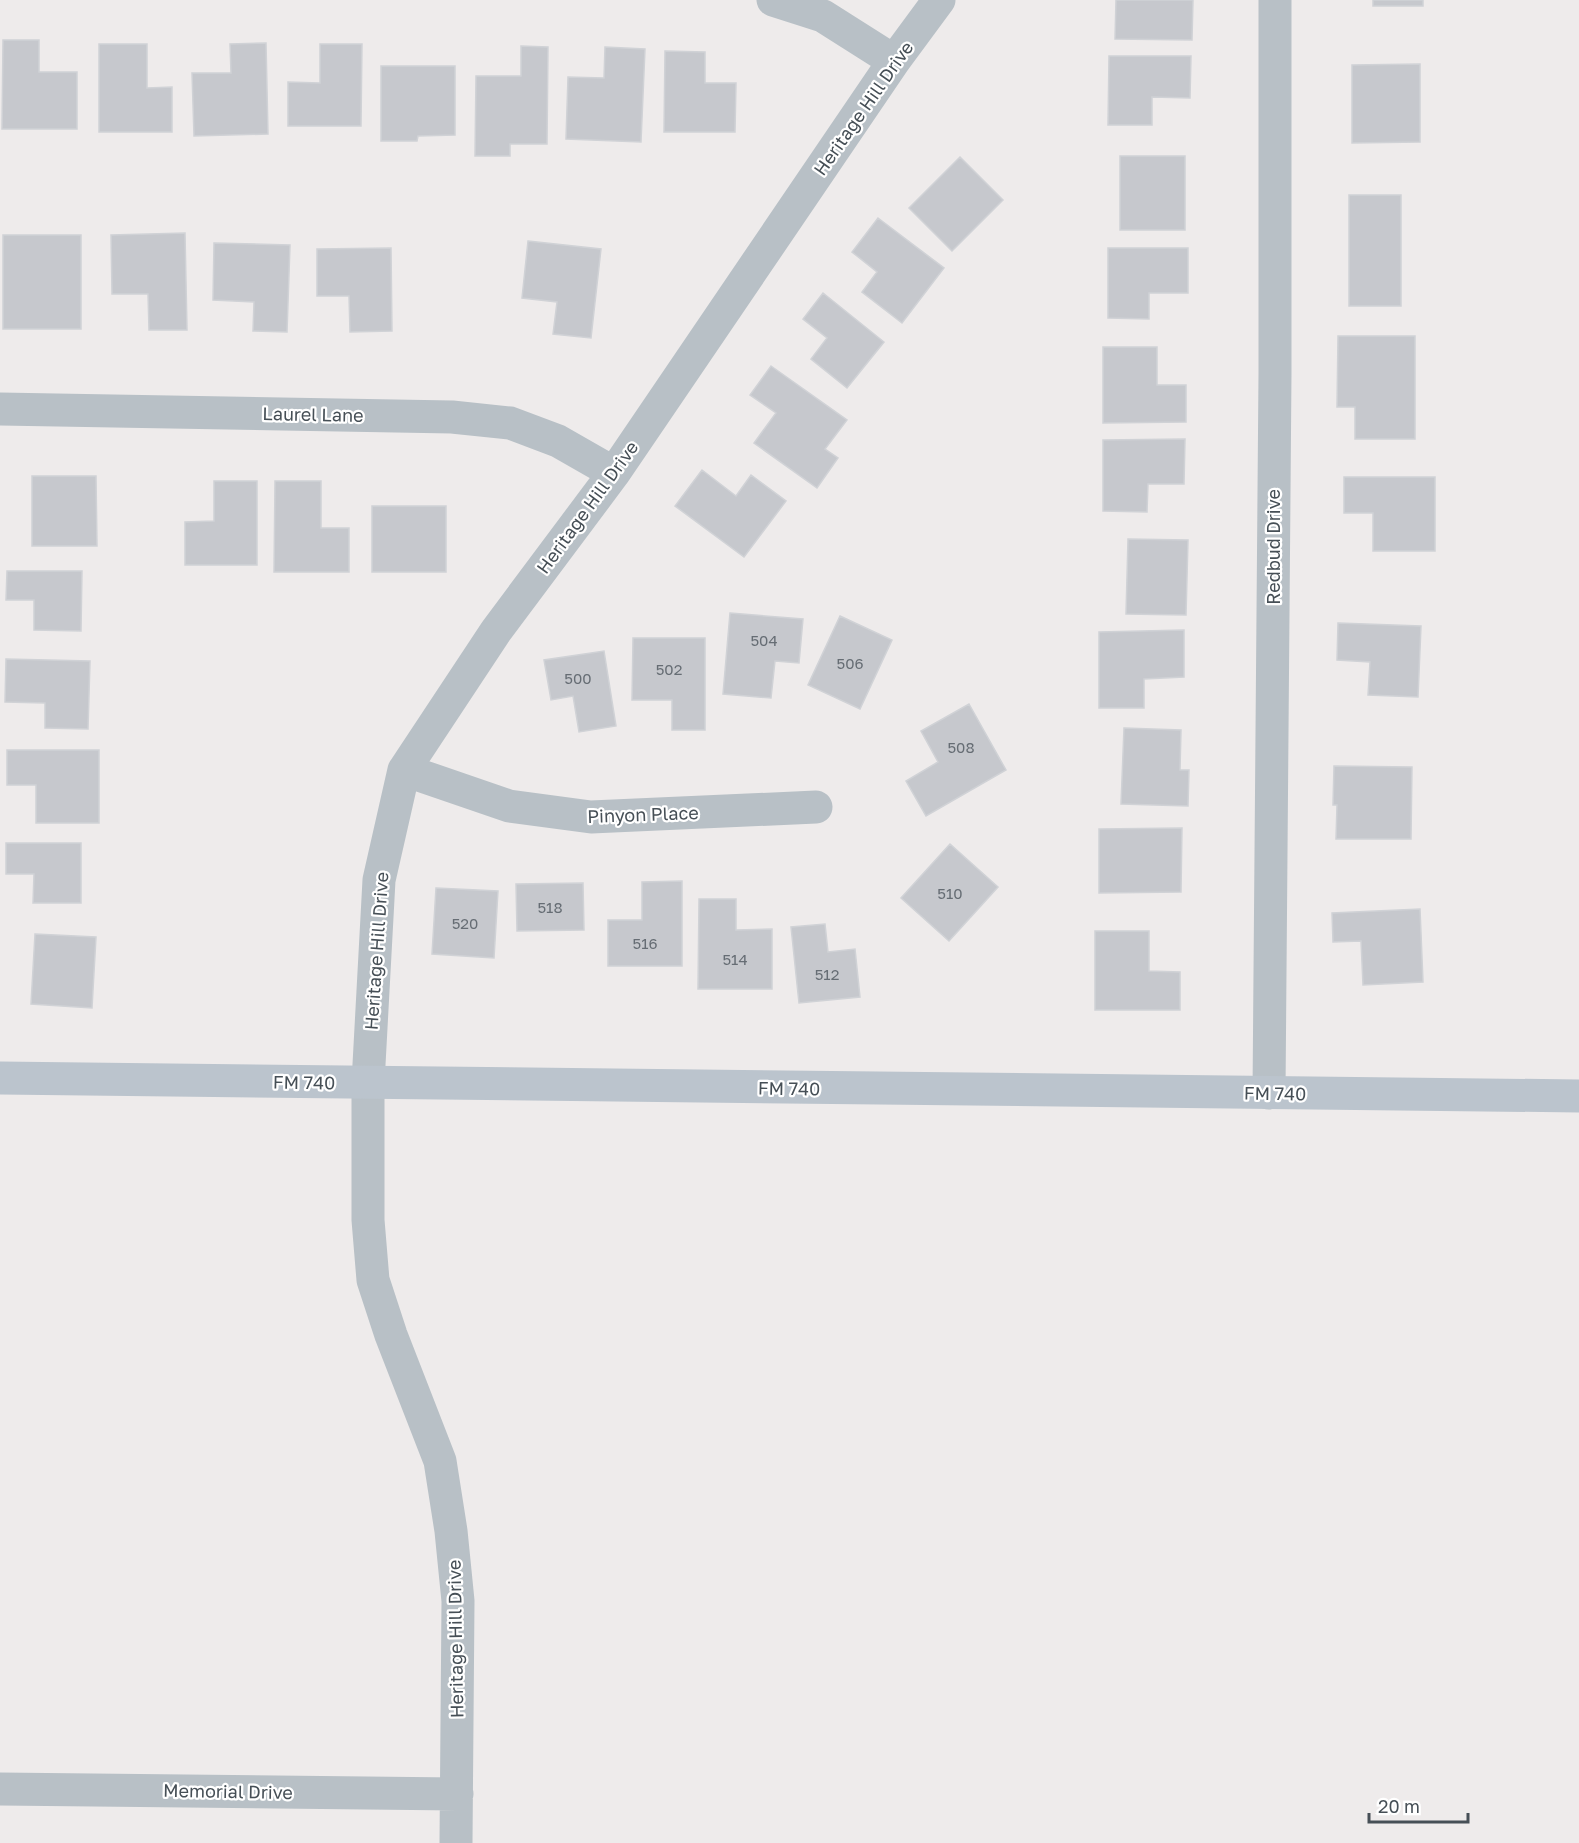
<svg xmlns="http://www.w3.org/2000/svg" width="1579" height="1843" viewBox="0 0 1579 1843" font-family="'Golos Text',sans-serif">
	<rect width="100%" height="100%" fill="#eeebeb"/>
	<path fill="#c6c8cd" stroke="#d0d2d6" stroke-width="1.5" d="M1116 0H1193L1192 40 1115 39Z
		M1373 0H1423V6H1373Z
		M3 40H39V72H77V129H2Z
		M266 43 268 134 194 136 192 73H231L230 44Z
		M99 44H147V88L172 87V132H99Z
		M320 44H362L361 126H288V82L320 83Z
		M521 46 548 47 547 144H510V156H475L476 76H521Z
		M605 47 645 49 641 142 566 139 568 77 604 78Z
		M665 51 705 52V83H736L735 132H664Z
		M1109 56H1191L1190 98 1152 97V125H1108Z
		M1420 64V142L1352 143V65Z
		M381 66H455V135L418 136 417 141H381Z
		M1120 156H1185V230H1120Z
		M960 157 1003 200 952 251 909 208Z
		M1349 195H1401V306H1349Z
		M878 218 944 268 902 323 862 292 877 272 852 252Z
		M185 233 187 330H149L148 294H112L111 235Z
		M3 235H81V329H3Z
		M528 241 601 249 591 338 553 334 557 302 522 298Z
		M214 243 290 245 287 332 253 331 254 302 213 300Z
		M391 248 392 331 350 332 349 296H317V249Z
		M1108 248H1188V293H1149V319L1108 318Z
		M823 293 884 342 847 388 811 359 827 338 803 319Z
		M1338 336H1415V439H1355V407H1337Z
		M1103 347H1157V385H1186V422L1103 423Z
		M771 366 847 420 825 449 838 458 817 488 754 443 776 413 750 395Z
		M1185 439 1184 484H1148L1147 512 1103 511V440Z
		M702 470 736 496 751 475 786 501 744 557 675 506Z
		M32 476H96L97 546H32Z
		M1344 477H1435V551H1373V513H1344Z
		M214 481H257V565H185V522L214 521Z
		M275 481H321V528H349V572H274Z
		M372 506H446V572H372Z
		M1128 539 1188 540 1186 615 1126 614Z
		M7 571H82L81 631 34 630V600H6Z
		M730 613 803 619 799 663 775 661 771 698 723 694Z
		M840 616 892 640 860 709 808 685Z
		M1338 623 1421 626 1418 697 1368 695 1370 662 1337 660Z
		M1184 630V677L1144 679V708H1099V632Z
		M633 638H705V730H672V700H632Z
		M604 651 616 726 579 732 573 696 551 700 544 660Z
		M6 659 90 661 88 729 45 728V703L5 702Z
		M969 704 1006 770 926 816 906 781 938 762 921 731Z
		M1124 728 1181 730 1180 770H1189L1188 806 1121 804Z
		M7 750H99V823H36V785H7Z
		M1334 766 1412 767 1411 839H1336L1337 805H1333Z
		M1182 828 1181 892 1099 893V829Z
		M6 843H81V903H33L34 874H6Z
		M950 844 998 887 949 941 901 898Z
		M682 881V966H608V920H642V882Z
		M583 883 584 930 517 931 516 884Z
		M436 888 498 891 494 958 432 954Z
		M699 899H736V930L772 929V989H698Z
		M1420 909 1423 982 1363 985 1361 941 1333 942 1332 913Z
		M825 924 828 952 855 949 860 997 799 1003 791 927Z
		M1095 931H1149V971L1180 972V1010H1095Z
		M35 934 96 937 92 1008 31 1004Z"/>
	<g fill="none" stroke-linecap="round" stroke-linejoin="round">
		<path stroke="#b8c0c6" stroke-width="33" d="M773 0 823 16 894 61
			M0 409 452 417 510 423 558 441 614 473
			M404 770 509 806 591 817 816 807
			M1269 1093 1275 373V0
			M0 1789 457 1794
			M456 1843 458 1601 451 1531 440 1461 391 1335 373 1280 368 1220V1083L379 880 404 770 496 631 614 473 894 61 939 0"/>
		<path stroke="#bbc4cd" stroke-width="33" d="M0 1078 1579 1096"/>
	</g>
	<g text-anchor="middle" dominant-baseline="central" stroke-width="4.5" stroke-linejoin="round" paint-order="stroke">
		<g font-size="15" fill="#666d74">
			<text x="764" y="640">504</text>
			<text x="850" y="663">506</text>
			<text x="669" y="669">502</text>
			<text x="578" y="678">500</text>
			<text x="961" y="747">508</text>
			<text x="950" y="893">510</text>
			<text x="550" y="907">518</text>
			<text x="465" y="923">520</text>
			<text x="645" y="943">516</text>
			<text x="735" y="959">514</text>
			<text x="827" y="974">512</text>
		</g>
		<g font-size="18" fill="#464f56" stroke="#fff">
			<text transform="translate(863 108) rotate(-55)">Heritage Hill Drive</text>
			<text transform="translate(313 414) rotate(1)">Laurel Lane</text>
			<text transform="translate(587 507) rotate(-54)">Heritage Hill Drive</text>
			<text transform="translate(1273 547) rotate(-90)">Redbud Drive</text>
			<text transform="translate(643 814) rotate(-2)">Pinyon Place</text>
			<text transform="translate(376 951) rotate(-86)">Heritage Hill Drive</text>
			<text transform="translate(304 1082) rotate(1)">FM 740</text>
			<text transform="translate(789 1088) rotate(1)">FM 740</text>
			<text transform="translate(1275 1093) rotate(1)">FM 740</text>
			<text transform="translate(455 1639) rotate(-91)">Heritage Hill Drive</text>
			<text transform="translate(228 1791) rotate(1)">Memorial Drive</text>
		</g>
	</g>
	<path d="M1369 1813v9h99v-9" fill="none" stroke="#464f56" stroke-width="3"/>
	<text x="1378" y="1813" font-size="18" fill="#464f56" stroke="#ffffff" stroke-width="4.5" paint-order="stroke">20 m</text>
</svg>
